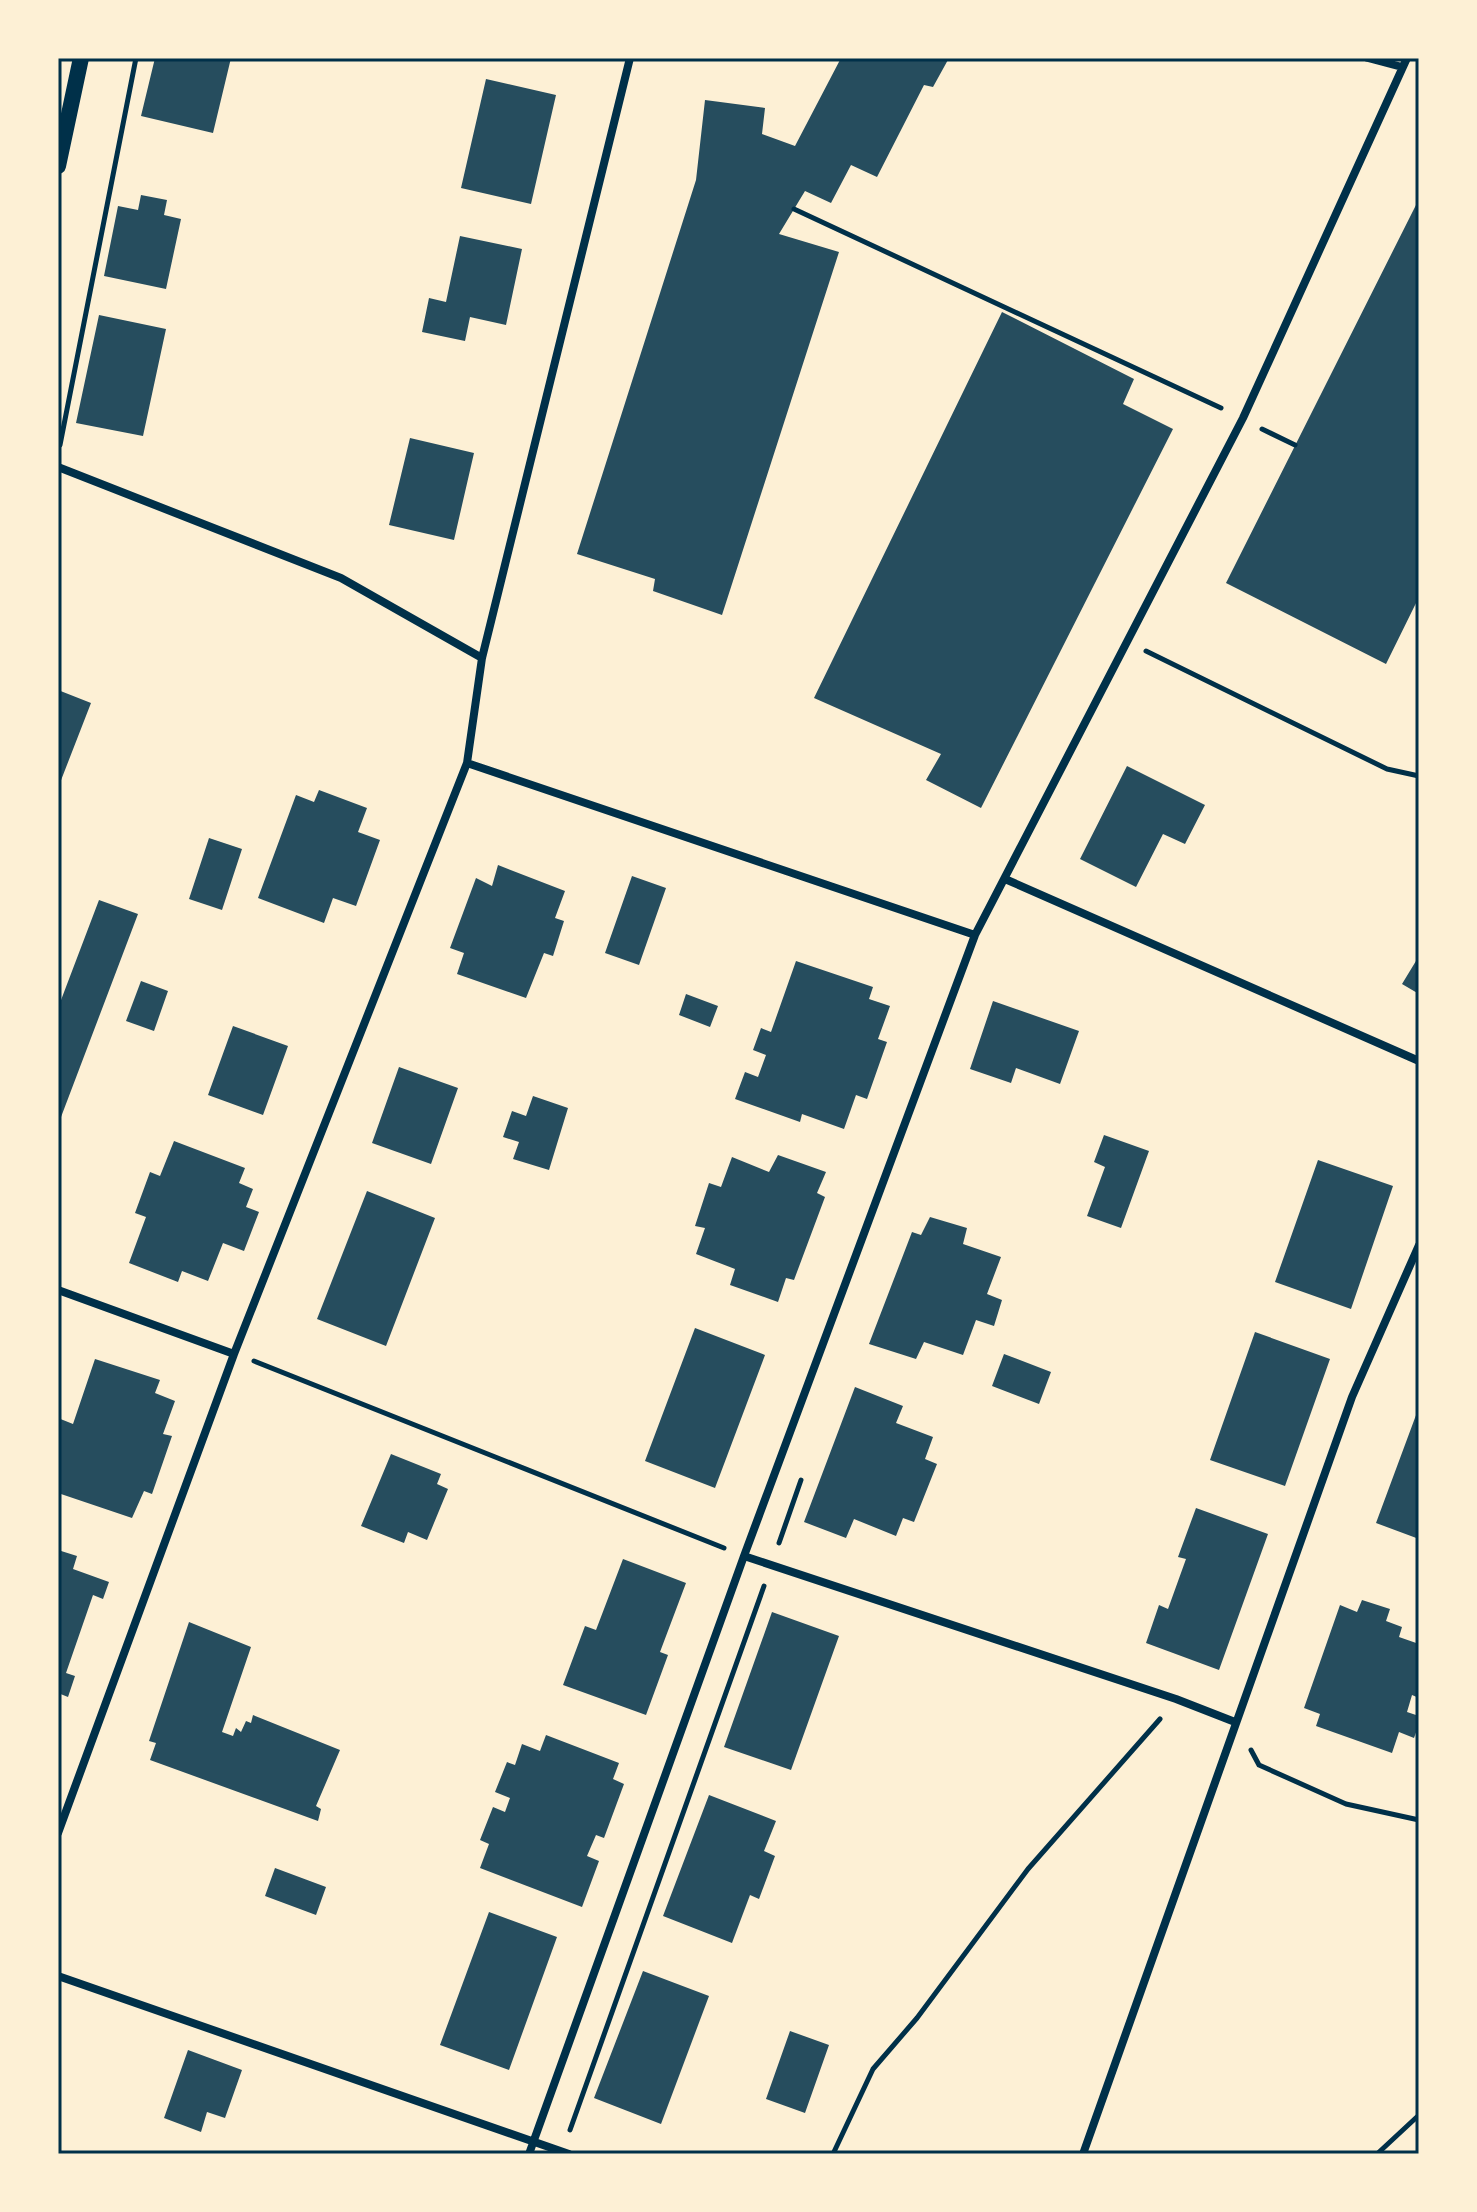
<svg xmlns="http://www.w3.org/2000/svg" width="1477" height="2212" viewBox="0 0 1477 2212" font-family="'PT Serif',serif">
	<rect width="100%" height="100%" fill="#fdf0d5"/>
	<path fill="#264d5e" d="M155 58H231L213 133 141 116Z
		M841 58H949L933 87 924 85 877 177 851 165 831 203 805 191 779 234 839 252 722 615 653 591 655 579 577 554 696 180 705 100 765 108 762 134 795 146Z
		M486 79 556 95 531 204 461 188Z
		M141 195 167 200 164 215 181 219 166 289 104 276 118 206 138 210Z
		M1419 199V597L1386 664 1226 583Z
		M460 236 522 249 506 325 470 317 465 341 422 332 429 298 446 302Z
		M1002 312 1134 379 1123 404 1173 429 981 808 926 780 941 754 814 698Z
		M99 315 166 329 143 436 76 423Z
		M410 438 474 453 454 540 389 525Z
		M58 690 91 703 58 788Z
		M1127 766 1205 805 1185 844 1163 834 1136 887 1080 859Z
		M319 790 367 808 358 832 380 840 356 906 333 898 324 923 258 898 296 795 314 802Z
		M209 838 242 849 222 910 189 899Z
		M498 865 565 891 555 918 564 921 553 956 544 953 526 998 457 974 464 953 450 948 476 878 492 886Z
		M632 876 666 888 639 965 605 953Z
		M99 900 138 914 58 1125V1008Z
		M1419 956V994L1402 984Z
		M796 961 873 987 869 999 890 1006 878 1039 887 1042 867 1099 856 1095 844 1129 802 1114 800 1122 735 1099 745 1072 758 1077 766 1055 753 1050 761 1028 771 1032Z
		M141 981 168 991 154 1031 126 1021Z
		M686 994 718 1006 710 1027 679 1015Z
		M993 1001 1079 1031 1060 1084 1016 1068 1011 1083 970 1069Z
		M233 1026 288 1046 263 1115 208 1095Z
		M399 1067 458 1088 431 1164 372 1143Z
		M533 1096 568 1108 549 1170 513 1159 519 1142 503 1137 512 1111 526 1116Z
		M1104 1135 1149 1151 1121 1228 1087 1216 1105 1167 1094 1162Z
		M174 1141 245 1168 239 1183 253 1189 246 1207 259 1212 244 1251 223 1243 208 1281 182 1271 178 1282 129 1263 146 1217 135 1213 150 1172 160 1176Z
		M778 1155 826 1172 817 1193 825 1197 794 1280 786 1278 778 1302 730 1285 735 1269 696 1254 705 1228 695 1226 709 1183 721 1187 732 1157 769 1172Z
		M1318 1160 1393 1186 1351 1309 1275 1282Z
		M367 1191 435 1218 386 1346 317 1319Z
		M930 1217 967 1228 963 1244 1001 1257 987 1294 1002 1300 994 1326 976 1320 963 1355 924 1342 916 1359 869 1344 912 1232 921 1235Z
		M695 1328 765 1355 715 1488 645 1461Z
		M1255 1332 1330 1359 1285 1486 1210 1460Z
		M1004 1354 1051 1372 1039 1404 992 1386Z
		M95 1359 160 1380 155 1393 175 1401 163 1434 172 1436 152 1494 144 1491 132 1518 58 1493V1418L73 1424Z
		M855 1387 903 1406 896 1423 933 1437 925 1459 937 1464 914 1522 903 1518 896 1536 854 1519 846 1538 804 1522Z
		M1419 1407V1539L1376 1523Z
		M391 1454 441 1474 437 1484 448 1489 427 1540 408 1532 404 1543 361 1526Z
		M1196 1508 1268 1534 1219 1670 1146 1643 1159 1605 1168 1609 1186 1559 1178 1557Z
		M58 1550 77 1556 73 1569 109 1582 103 1599 93 1595 66 1673 75 1676 68 1697 58 1693Z
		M623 1559 686 1583 660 1652 668 1655 646 1715 563 1685 585 1626 596 1630Z
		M1362 1600 1390 1609 1386 1621 1402 1627 1399 1637 1419 1644V1698L1412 1695 1407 1712 1419 1716V1724L1414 1738 1399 1732 1392 1753 1316 1726 1320 1714 1304 1708 1340 1605 1357 1612Z
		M772 1612 839 1636 791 1770 724 1747Z
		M189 1622 251 1647 222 1732 233 1736 236 1728 241 1732 246 1721 251 1723 253 1715 340 1750 316 1806 321 1809 318 1821 150 1760 156 1743 149 1741Z
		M546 1735 619 1763 613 1779 624 1784 604 1838 596 1835 587 1856 599 1861 582 1907 480 1868 489 1844 480 1840 493 1807 505 1812 510 1798 495 1792 507 1762 515 1765 522 1744 540 1751Z
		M709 1795 776 1821 764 1851 775 1856 759 1899 750 1895 732 1943 663 1916Z
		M275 1868 326 1887 316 1915 265 1896Z
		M489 1912 557 1937 509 2070 440 2045Z
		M643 1971 709 1996 661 2124 594 2098Z
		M790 2031 829 2045 805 2113 766 2099Z
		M188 2050 242 2070 225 2118 207 2112 201 2132 164 2118Z"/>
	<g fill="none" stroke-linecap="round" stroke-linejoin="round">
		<path stroke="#003049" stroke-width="5" d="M794 209 1221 408
			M1262 429 1295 445
			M60 445 136 58
			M1146 651 1387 769 1419 776
			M254 1361 724 1548
			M779 1543 801 1480
			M1251 1750 1259 1765 1346 1804 1419 1820
			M570 2130 764 1586
			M833 2154 873 2069 917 2018 1028 1869 1160 1719
			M1377 2154 1419 2115"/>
		<path stroke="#003049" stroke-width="8" d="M1368 58 1402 67
			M58 467 341 578 482 658
			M467 763 975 935
			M1005 879 1419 1061
			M58 1290 234 1354
			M744 1556 1176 1699 1235 1722
			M58 1833 234 1354 467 763 482 658 630 58
			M58 1976 569 2154
			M529 2154 744 1556 975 935 1243 418 1407 58
			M1083 2154 1352 1397 1419 1245"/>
		<path stroke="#003049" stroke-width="16" d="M58 166 81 58"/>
	</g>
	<rect width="1477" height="2212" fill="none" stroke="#fdf0d5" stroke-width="120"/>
	<rect x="60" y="60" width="1357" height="2092" fill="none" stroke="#003049" stroke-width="3"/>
</svg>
